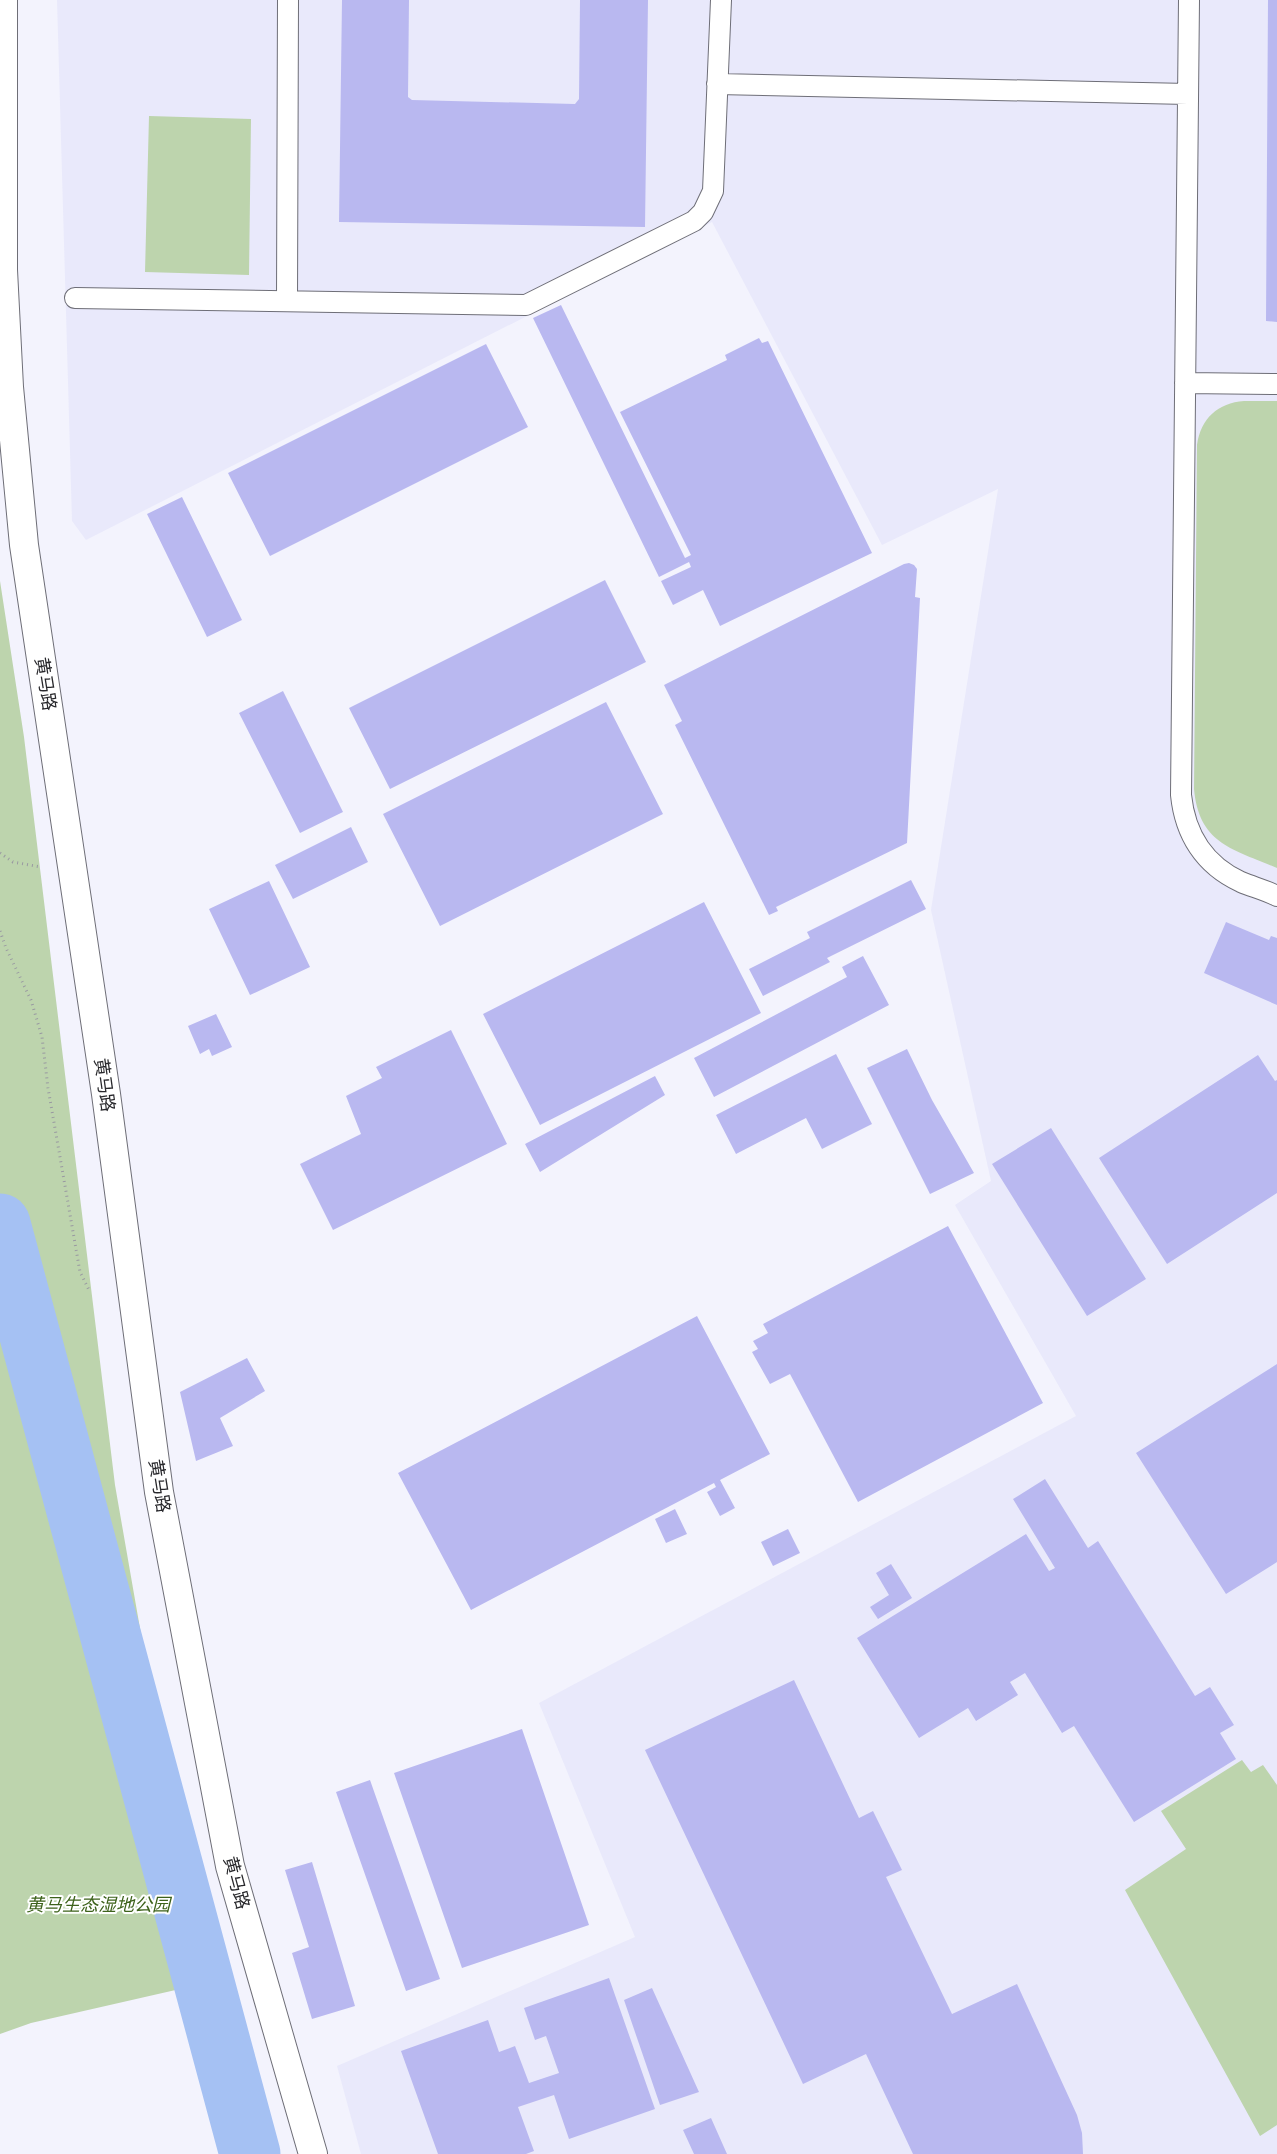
<svg xmlns="http://www.w3.org/2000/svg" width="1277" height="2154" viewBox="0 0 1277 2154" font-family="Spectral,'Noto Sans SC',serif">
	<rect width="100%" height="100%" fill="#f3f3fd"/>
	<path fill="#e9e9fb" d="M57 0H1277V2154H361L337 2066 635 1937 539 1703 1076 1416 955 1205 991 1181 931 910 998 489 882 545 712 222 86 540 72 521Z"/>
	<path fill="#bdd4ad" d="M149 116 251 119 249 275 145 272Z
		M1244 401H1277V868C1233 849 1199 844 1194 789L1197 445C1201 418 1218 403 1244 401Z
		M0 581 24 737 115 1485 160 1743 215 1981 31 2023 0 2034Z
		M1242 1760 1251 1772 1263 1765 1277 1785V2125L1260 2136 1125 1890 1186 1849 1161 1811Z"/>
	<g fill="none" stroke-linecap="round" stroke-linejoin="round">
		<path stroke="#a5c1f3" stroke-width="61" d="M0 1224 250 2154"/>
	</g>
	<path fill="#b9b8f0" d="M342 0H409L408 97 412 100 575 104 579 99 580 0H648L645 227 339 222Z
		M1268 0H1277V322L1266 321Z
		M561 305 685 558 691 555 620 412 727 360 725 355 759 338 762 343 768 341 872 553 720 626 703 590 673 605 661 581 691 567 689 562 659 577 533 318Z
		M486 344 528 427 270 556 228 473Z
		M182 497 242 620 207 637 147 514Z
		M909 563 914 565 917 569 915 597 920 598 907 843 776 907 778 911 769 915 675 725 682 721 664 685 904 564Z
		M605 580 646 662 390 789 349 708Z
		M283 691 343 812 300 833 239 713Z
		M606 702 663 814 440 926 383 814Z
		M351 827 368 862 293 899 275 865Z
		M911 880 926 909 827 958 830 962 763 996 749 969 810 938 807 932Z
		M269 881 310 967 250 995 209 909Z
		M704 902 761 1013 540 1125 483 1014Z
		M1226 922 1269 940 1271 936 1277 938V1005L1204 973Z
		M863 956 889 1005 714 1097 694 1058 847 977 842 967Z
		M216 1014 232 1047 212 1056 209 1049 200 1054 188 1026Z
		M451 1030 507 1144 333 1230 300 1164 361 1134 346 1096 382 1078 376 1067Z
		M907 1049 932 1100 974 1173 930 1194 867 1068Z
		M836 1054 872 1124 822 1149 806 1118 736 1154 716 1115Z
		M1258 1055 1275 1081 1277 1080V1193L1167 1264 1099 1158Z
		M655 1076 665 1095 540 1172 525 1144Z
		M1051 1128 1146 1279 1087 1316 992 1164Z
		M948 1226 1043 1403 858 1502 790 1374 770 1384 752 1352 758 1349 753 1341 768 1333 763 1324Z
		M697 1316 770 1454 720 1480 735 1508 720 1516 707 1492 716 1487 714 1483 471 1610 398 1473Z
		M247 1358 265 1391 220 1418 233 1446 196 1461 180 1392Z
		M1277 1364V1562L1226 1594 1136 1453Z
		M1045 1479 1088 1548 1098 1541 1195 1696 1210 1687 1234 1725 1220 1733 1236 1759 1134 1822 1074 1726 1062 1733 1025 1673 1010 1682 1018 1695 976 1721 968 1708 919 1738 857 1638 1026 1534 1049 1571 1055 1568 1013 1499Z
		M675 1509 687 1534 666 1543 655 1519Z
		M788 1529 800 1553 773 1566 761 1542Z
		M891 1564 912 1598 878 1619 870 1607 889 1595 876 1573Z
		M794 1680 859 1818 873 1811 902 1870 886 1877 952 2014 1017 1984 1077 2115 1082 2133 1083 2154H913L866 2054 803 2084 645 1750Z
		M522 1729 589 1925 462 1968 394 1773Z
		M370 1780 440 1979 406 1991 336 1792Z
		M312 1862 355 2006 312 2019 292 1953 309 1947 285 1870Z
		M609 1978 655 2109 569 2139 554 2095 518 2107 534 2151 526 2154H438L401 2051 488 2020 499 2052 515 2046 529 2083 559 2073 546 2036 535 2040 524 2008Z
		M652 1988 699 2092 660 2105 624 2000Z
		M711 2118 727 2154H694L683 2130Z"/>
	<g fill="none" stroke-linecap="round" stroke-linejoin="round">
		<defs>
			<path id="service" d="M1189 0 1181 795C1185 834 1204 865 1241 882 1253 887 1265 890 1277 896
				M717 84 1188 94
				M75 298 526 305 694 221 703 212 713 191 721 0
				M287 301 288 0
				M1185 383 1277 384"/>
			<path id="minor" d="M3 0V270L9 387 24 545 106 1094 159 1492 230 1866 313 2154"/>
		</defs>
		<use href="#service" stroke="#6e6e77" stroke-width="22"/>
		<use href="#minor" stroke="#6e6e77" stroke-width="30"/>
		<path stroke="#9999a1" stroke-width="3" stroke-dasharray="1 4" stroke-linecap="butt" d="M0 853 13 862 41 867
			M0 931 6 948 31 1000 42 1037 48 1088 80 1272 90 1292"/>
		<use href="#service" stroke="#fff" stroke-width="20"/>
		<use href="#minor" stroke="#fff" stroke-width="28"/>
	</g>
	<g text-anchor="middle" dominant-baseline="central" stroke-width="4" stroke-linejoin="round" paint-order="stroke">
		<g font-size="18" fill="#28282c" stroke="#fff">
			<text transform="translate(45 684) rotate(81)">黄马路</text>
			<text transform="translate(104 1085) rotate(82)">黄马路</text>
			<text transform="translate(159 1486) rotate(81)">黄马路</text>
			<text transform="translate(236 1883) rotate(75)">黄马路</text>
		</g>
		<g font-size="18" font-style="italic" fill="#3d621b" stroke="#fff">
			<text x="98" y="1905">黄马生态湿地公园</text>
		</g>
	</g>
</svg>
